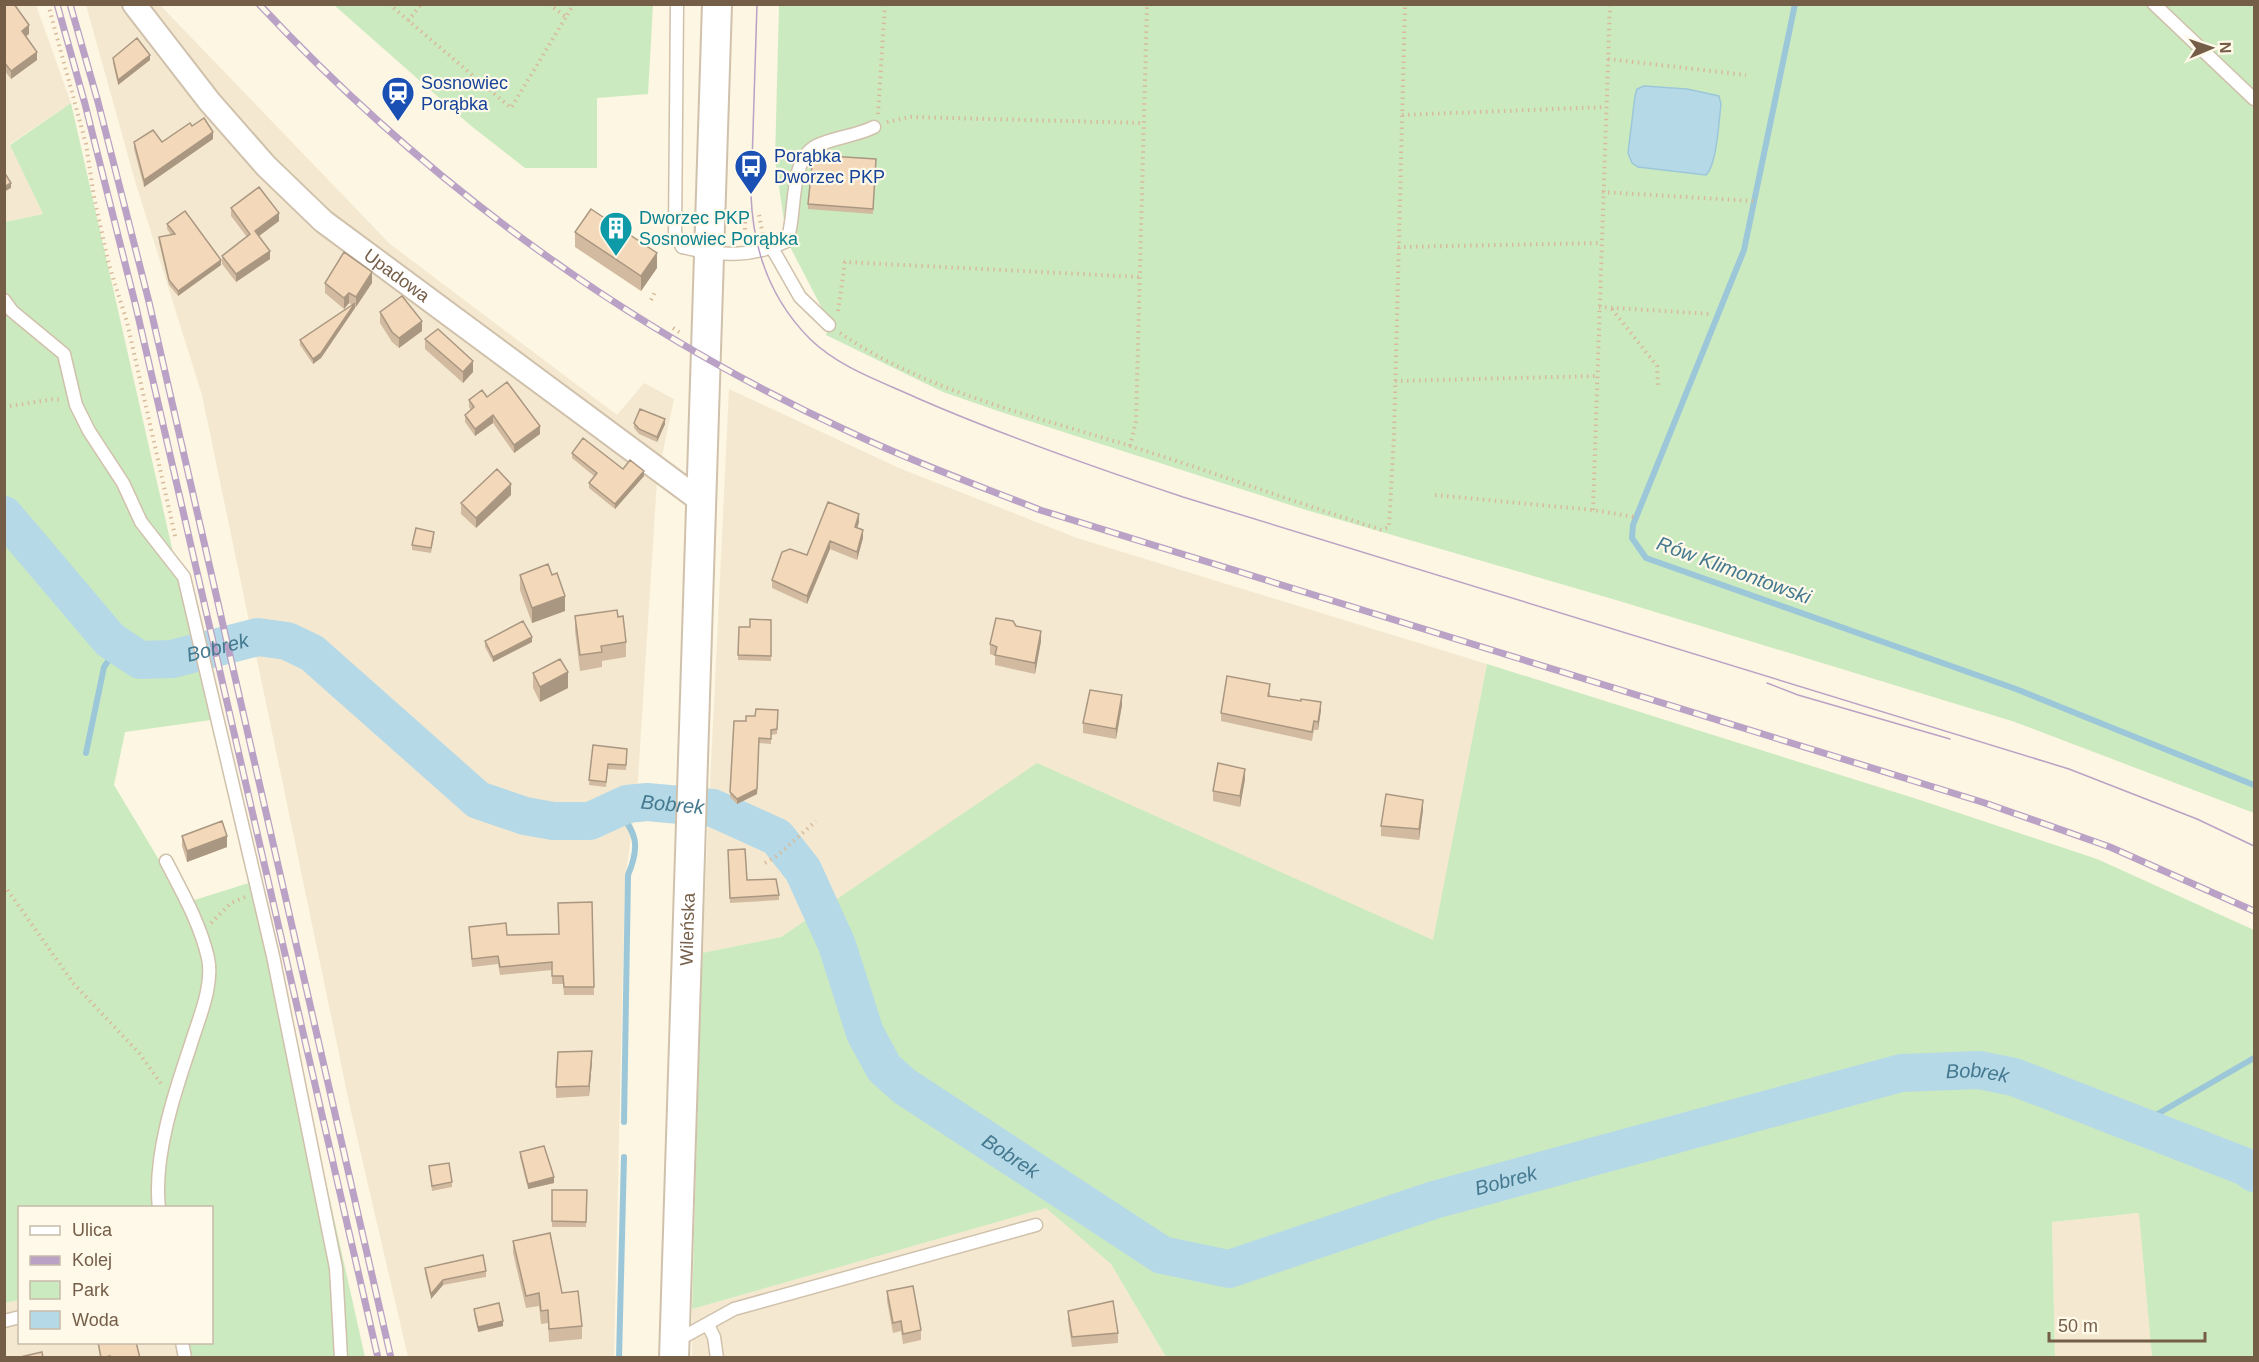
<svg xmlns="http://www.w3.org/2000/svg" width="2259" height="1362" viewBox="0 0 2259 1362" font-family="Arial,sans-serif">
	<rect width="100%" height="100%" fill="#fdf6e2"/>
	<path fill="#f4e9d0" d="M5 5H36L71 103 10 144 43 214 5 222Z
		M86 5H160L390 244 617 415 644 383 674 399 657 480 637 795 625 879 614 1357H408L350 1107 202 395 135 181Z
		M729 389 899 468 1077 538 1487 664 1434 941 1037 764 781 937 702 953Z
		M1046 1207 1111 1264 1166 1357 692 1358V1309Z
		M2140 1213 2152 1357H2055L2052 1222Z
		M19 1300 20 1342 179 1343 183 1358H5V1303Z"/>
	<path fill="#cceac0" d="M334 5H653L648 94 597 98V168H525L470 125Z
		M779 5H2254V813L2015 722 1616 600 1306 510 1001 412 943 392 826 335 831 319 827 318 787 241 775 160Z
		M71 103 211 720 125 732 114 785 185 903 252 882 308 1102 365 1357H183L179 1343 212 1342V1208H20L19 1300 5 1303V222L43 214 10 145Z
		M1487 664 1920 800 2097 859 2254 930V1357H2152L2139 1213 2052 1222 2055 1357H1166L1111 1264 1046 1208 692 1309 702 953 781 937 1037 763 1433 940Z"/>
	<path fill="#b6d9e7" stroke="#9cc7d9" stroke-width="1.5" d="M1644 86 1687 89 1719 96 1721 104C1719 119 1717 165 1706 175L1638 167 1632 163 1628 153 1635 96 1637 89Z"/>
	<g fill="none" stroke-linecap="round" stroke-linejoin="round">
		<path stroke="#9cc7d9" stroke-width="6" d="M1795 4 1744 250 1633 525 1632 538 1646 558 2016 689 2254 785
			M86 753 104 667 119 646
			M617 808C636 834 641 844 628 875L624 1122
			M2145 1130 2154 1116 2254 1058
			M619 1358 624 1157"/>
		<path stroke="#b6d9e7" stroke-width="38" id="s1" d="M4 515 110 640 140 660 172 659 258 637 287 641 312 653 478 800 525 816 553 821H590L627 804 647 802 713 808 777 837 803 870 837 945 865 1033 884 1068 904 1086 1162 1255 1229 1269 1434 1200 1901 1073 1979 1070 2014 1077 2246 1167 2254 1173"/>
		<defs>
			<path id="service" d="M677 4 675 233 682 247C719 256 751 258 787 241 797 214 788 161 816 146 835 137 856 136 874 127
				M2154 4 2254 99
				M772 248 800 297 829 325
				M4 300 12 311 64 354 76 405 89 431 123 483 141 522 184 577 273 956 336 1268 341 1358
				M159 1208C153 1158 174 1094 190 1047 198 1020 214 986 208 958 200 923 182 892 166 861
				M4 1321 20 1317
				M708 1325 714 1337 717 1358
				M674 1335H687L734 1309 1036 1225
				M182 1342 185 1358"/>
			<g id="minor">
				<path id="s2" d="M134 4 209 101 266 166 323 221 701 501"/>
			</g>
			<g id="tertiary">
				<path id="s3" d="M674 1358 717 4"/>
			</g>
		</defs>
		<use href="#service" stroke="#d0c1ac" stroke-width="15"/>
		<use href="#minor" stroke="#d0c1ac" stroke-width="26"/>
		<use href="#tertiary" stroke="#d0c1ac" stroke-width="32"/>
		<path stroke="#d7bb9c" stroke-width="4" stroke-dasharray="1.5 4.5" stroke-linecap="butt" d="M48 4 86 144 94 197 109 265 127 322 176 540
			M389 4 511 108 566 17
			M549 4 566 17 574 4
			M408 21 421 4
			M1608 59 1746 75
			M878 114 885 4
			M1402 115 1605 107
			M887 122 911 117 1143 123
			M1602 192 1753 201
			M759 215 763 235
			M745 216V239
			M1398 247 1600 243
			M651 300 655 292
			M1599 307 1711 314
			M1612 309 1657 366 1658 389
			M838 311 845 262 1140 277
			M673 328 682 334
			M840 333C925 391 1030 415 1127 445 1213 472 1297 503 1382 530L1389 527 1394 435 1405 4
			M1395 381 1596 376
			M4 407 54 399 60 400
			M1130 446 1136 421 1147 4
			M1435 495 1593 510 1635 517
			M1593 510 1610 4
			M765 863 777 856 816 821
			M4 885 74 984 139 1053 162 1085
			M211 923 231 903 245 897"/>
		<use href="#service" stroke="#fff" stroke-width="12"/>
		<use href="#minor" stroke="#fff" stroke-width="22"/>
		<use href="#tertiary" stroke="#fff" stroke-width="28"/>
		<path stroke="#baa1c6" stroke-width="1.5" d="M757 4 751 195C753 250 770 299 810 339 840 368 880 381 917 398 1004 436 1093 467 1183 497L2069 769 2197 819 2254 846
			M1767 683 1798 695 1950 739"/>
		<defs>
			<path id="rail" d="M57 4 85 104 136 307 378 1358
				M70 4 98 102 149 302 391 1358
				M259 4C427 184 628 330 852 433 913 462 977 485 1040 510L1985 803 2110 847 2254 911"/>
		</defs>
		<use href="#rail" stroke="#baa1c6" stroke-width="7"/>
		<use href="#rail" stroke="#fff9e9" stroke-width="4.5" stroke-dasharray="14" stroke-linecap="butt"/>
	</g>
	<path fill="#d1ba9f" d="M4 4 29 34 26 36 37 60 11 79 4 70Z
		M113 58 150 60 118 85 113 63Z
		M192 126 213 139 144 187 134 149V142H162Z
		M876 159 873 214 808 209V204Z
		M231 208 279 221 259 236 270 259 236 282 222 264V256L247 237 231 216Z
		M167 224 221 265 178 296 169 285 159 242V237L171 235 167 229Z
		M575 232 657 268 641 291 575 247Z
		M325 283H372L321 358 313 364 300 345V340L352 305 349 303 344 309 325 293Z
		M380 312 422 331 399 348 392 342 380 323Z
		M425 339 473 372 463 383 425 349Z
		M487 397 540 434 514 453 493 423 475 436 465 422V415L471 410 469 407V400Z
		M634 423 665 424 657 442 639 434 634 428Z
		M572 453 623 469 644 476 615 509 589 488V483L594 476 572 458Z
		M511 495 476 528 461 514V503Z
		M859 522 857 528 863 538 857 560 830 549 807 604 772 588V580L807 555Z
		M434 537 431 553 412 550V545Z
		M520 575 565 611 532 623 520 590Z
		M575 616 618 617 626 642V657L602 661V667L580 671 575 631Z
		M771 620V661L738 660 739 627H750Z
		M1016 626 1041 641 1035 674 995 665V656L990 654V644Z
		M485 641 532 642 493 662 485 647Z
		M533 673 568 688 540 702 533 688Z
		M1270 692V696L1321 710 1318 730H1314L1312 741 1221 721V713Z
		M1122 705 1116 739 1083 733V723Z
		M778 710 777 734 771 735V744L759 743 757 794 737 804 730 797 734 721H746L755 716Z
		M593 745 627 754 626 770 608 769 606 787 589 785Z
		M1245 779 1240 807 1213 801V791Z
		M1423 810 1419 840 1381 836V826Z
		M182 836 227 847 187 862 182 846Z
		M728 850 747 880 779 895V900L730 903Z
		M592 902 594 995H564L563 984H552V970L500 975 498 964 472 967 469 927 507 935 558 934Z
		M592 1061 589 1096 556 1098V1087Z
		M520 1152 554 1183 528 1189 520 1157Z
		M429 1166 452 1182V1187L432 1191Z
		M552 1190H587L586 1227H552Z
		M513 1241 562 1293 582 1326V1339L549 1342 548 1323 541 1324 539 1306 526 1308 513 1253Z
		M425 1268 486 1271V1277L443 1285 431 1299 425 1273Z
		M887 1291 921 1330V1340L903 1344 901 1331 893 1333 887 1301Z
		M474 1309 503 1326 478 1332 474 1314Z
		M1068 1311 1118 1333V1343L1072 1347 1068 1321Z"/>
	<path fill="#aa9782" d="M29 25V34L22 39V31Z
		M37 52V60L11 79V71Z
		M150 55V60L118 85V80Z
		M213 132V139L144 187V180Z
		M11 183V188L4 192V187Z
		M279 213V221L255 239V231Z
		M270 251V259L236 282V274Z
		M657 253V268L641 291V276Z
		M221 260V265L178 296V291Z
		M372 272V283L356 307V297Z
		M349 293V303L344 309V298Z
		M355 303V308L321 358 313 364V359Z
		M422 321V331L399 348V338Z
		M473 361V372L463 383V372Z
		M493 415V423L475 436V429Z
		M665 419V424L657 442V437Z
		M540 426V434L514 453V445Z
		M644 471V476L615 509V504Z
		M511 484V495L476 528V518Z
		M859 514V522L855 535V527Z
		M863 530V538L857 560V552Z
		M830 541V549L807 604V596Z
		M565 596V611L532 623V608Z
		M1041 631V641L1035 674V663Z
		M532 637V642L493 662V657Z
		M568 672V688L540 702V687Z
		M1122 695V705L1116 739V729Z
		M1321 702V710L1318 730V722Z
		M759 738 757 794 737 804V799Z
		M1245 769V779L1240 807V796Z
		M1423 800V810L1419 840V829Z
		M227 836V847L187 862V851Z
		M592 1051V1061L589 1096V1086Z
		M554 1177V1183L528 1189V1184Z
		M443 1280V1285L431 1299V1294Z
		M503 1321V1326L478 1332V1327Z"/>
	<path fill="#f3d8b9" stroke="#aa9782" stroke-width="1.5" d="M4 4H14L29 25 22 31 37 52 11 71 4 62Z
		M137 38 150 55 118 80 113 58Z
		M204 118 213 132 144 180 134 142 153 130 162 142 190 123 192 126Z
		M813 155 876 159 873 209 808 204Z
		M4 172 11 183 4 187Z
		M259 187 279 213 255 231 270 251 236 274 222 256 250 234 231 208Z
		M591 209 657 253 641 276 575 232Z
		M185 211 221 260 178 291 169 280 159 237 175 234 167 224Z
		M344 252 372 272 356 297 349 293 344 298 325 283Z
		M402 296 422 321 399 338 392 332 380 312Z
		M355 303 321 353 313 359 300 340Z
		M438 329 473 361 463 372 425 339Z
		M507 382 540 426 514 445 493 415 475 429 465 415 474 407 469 400 482 390 487 397Z
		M640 409 665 419 657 437 639 429 634 423Z
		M583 438 623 469 630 460 644 471 615 504 589 483 597 473 572 453Z
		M497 469 511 484 476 518 461 503Z
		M828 502 859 514 855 527 863 530 857 552 830 541 807 596 772 580 782 552 790 549 807 555Z
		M416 528 434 532 431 548 412 545Z
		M548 564 552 575 557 573 565 596 532 608 520 575Z
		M617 610 618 617 623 616 626 642 601 646 602 652 580 655 575 616Z
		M996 618 1013 621 1016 626 1041 631 1035 663 995 655 997 647 990 644Z
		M750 619 771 620V656L738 655 739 627H750Z
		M523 621 532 637 493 657 485 641Z
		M560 659 568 672 540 687 533 673Z
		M1227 676 1270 684 1268 696 1301 701V699L1321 702 1318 722 1314 721 1312 732 1221 713Z
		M1090 690 1122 695 1116 729 1083 723Z
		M756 709 778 710 777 729 771 730V739L759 738 757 789 737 799 730 792 734 721H746V716H755Z
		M593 745 627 749 626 765 608 764 606 782 589 780Z
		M1218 763 1245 769 1240 796 1213 791Z
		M1386 794 1423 800 1419 829 1381 826Z
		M222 821 227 836 187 851 182 836Z
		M745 849 747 880 776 879 779 895 730 898 728 850Z
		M592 902 594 987H564L563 976H552V962L500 967 498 956 472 959 469 927 506 923 507 935 559 934 558 903Z
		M592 1051 589 1086 556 1087 558 1052Z
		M544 1146 554 1177 528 1184 520 1152Z
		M449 1163 452 1182 432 1186 429 1166Z
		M552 1190H587L586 1222 552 1221Z
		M550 1233 562 1293 578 1291 582 1326 549 1329 548 1310 541 1311 539 1293 526 1296 513 1241Z
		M483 1255 486 1271 443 1280 431 1294 425 1268Z
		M913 1286 921 1330 903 1334 901 1321 893 1323 887 1291Z
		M1113 1301 1118 1333 1072 1337 1068 1311Z
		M499 1303 503 1321 478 1327 474 1309Z
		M98 1342H136L140 1358H110V1356L101 1358Z
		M42 1352 43 1358H16Z"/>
	<defs>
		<symbol id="station-pin" viewBox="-11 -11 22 30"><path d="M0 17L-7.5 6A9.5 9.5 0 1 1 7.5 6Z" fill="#1a4fb4" stroke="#fff9e9"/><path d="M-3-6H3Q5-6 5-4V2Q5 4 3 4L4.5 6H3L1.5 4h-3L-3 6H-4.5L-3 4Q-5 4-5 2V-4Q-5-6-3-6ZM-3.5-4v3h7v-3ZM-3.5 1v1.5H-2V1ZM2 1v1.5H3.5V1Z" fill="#fff"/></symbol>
		<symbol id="bus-pin" viewBox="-11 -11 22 30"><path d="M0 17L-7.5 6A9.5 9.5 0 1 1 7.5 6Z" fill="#1a4fb4" stroke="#fff9e9"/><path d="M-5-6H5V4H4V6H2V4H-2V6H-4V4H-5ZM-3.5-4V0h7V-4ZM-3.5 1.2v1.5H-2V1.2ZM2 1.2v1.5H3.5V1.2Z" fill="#fff"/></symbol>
		<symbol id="building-pin" viewBox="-11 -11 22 30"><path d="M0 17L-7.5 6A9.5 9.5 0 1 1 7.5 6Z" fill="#0f9aa8" stroke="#fff9e9"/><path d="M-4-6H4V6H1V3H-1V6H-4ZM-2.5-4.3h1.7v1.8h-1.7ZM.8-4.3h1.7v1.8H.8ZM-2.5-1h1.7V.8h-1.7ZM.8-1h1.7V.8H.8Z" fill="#fff"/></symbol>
	</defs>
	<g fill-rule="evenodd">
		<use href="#station-pin" x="379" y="74" width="38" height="52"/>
		<use href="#bus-pin" x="732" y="147" width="38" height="52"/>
		<use href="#building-pin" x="597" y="209" width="38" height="52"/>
	</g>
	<g text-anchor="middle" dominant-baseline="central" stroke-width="4.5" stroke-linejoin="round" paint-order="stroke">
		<g font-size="18" fill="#164399" stroke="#fff9e9" text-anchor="start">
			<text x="421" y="83">Sosnowiec<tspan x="421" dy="21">Porąbka</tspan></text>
			<text x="774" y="156">Porąbka<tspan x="774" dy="21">Dworzec PKP</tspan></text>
		</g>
		<g font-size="18" fill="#0d838f" stroke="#fff9e9" text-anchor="start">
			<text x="639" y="218">Dworzec PKP<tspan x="639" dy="21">Sosnowiec Porąbka</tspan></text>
		</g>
		<g font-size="18" fill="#755e48" stroke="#fff9e9">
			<text stroke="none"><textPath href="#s2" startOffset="380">Upadowa</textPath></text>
			<text stroke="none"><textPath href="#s3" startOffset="429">Wileńska</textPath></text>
		</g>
		<g font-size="20" font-style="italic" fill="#447990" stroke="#fff9e9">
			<text transform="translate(1734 570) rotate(20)">Rów Klimontowski</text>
			<text stroke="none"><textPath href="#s1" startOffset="279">Bobrek</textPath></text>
			<text stroke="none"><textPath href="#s1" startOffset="801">Bobrek</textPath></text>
			<text stroke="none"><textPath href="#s1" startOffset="2349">Bobrek</textPath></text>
			<text stroke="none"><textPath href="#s1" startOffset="1323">Bobrek</textPath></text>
			<text stroke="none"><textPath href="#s1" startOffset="1863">Bobrek</textPath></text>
		</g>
	</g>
	<rect width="2259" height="1362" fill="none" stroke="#755e48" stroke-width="12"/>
	<rect x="18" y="1206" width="195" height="138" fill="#fff9e9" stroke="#c8bba9" stroke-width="1.5"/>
	<rect x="30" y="1226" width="30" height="9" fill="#ffffff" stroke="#c8bba9" stroke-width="1.5"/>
	<text x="72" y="1236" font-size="18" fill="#755e48">Ulica</text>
	<rect x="30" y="1256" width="30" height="9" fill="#baa1c6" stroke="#c8bba9" stroke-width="1.5"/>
	<text x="72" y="1266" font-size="18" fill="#755e48">Kolej</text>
	<rect x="30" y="1281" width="30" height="18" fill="#cceac0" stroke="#c8bba9" stroke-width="1.5"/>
	<text x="72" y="1296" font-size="18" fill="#755e48">Park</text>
	<rect x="30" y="1311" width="30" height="18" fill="#b6d9e7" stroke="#c8bba9" stroke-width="1.5"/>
	<text x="72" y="1326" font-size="18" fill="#755e48">Woda</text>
	<g transform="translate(2211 48) rotate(88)" stroke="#fff9e9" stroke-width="4.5" paint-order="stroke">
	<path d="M0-4.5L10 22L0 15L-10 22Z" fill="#755e48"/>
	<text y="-9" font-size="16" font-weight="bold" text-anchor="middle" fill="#755e48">N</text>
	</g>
	<path d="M2049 1332v9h156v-9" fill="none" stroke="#755e48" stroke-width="3"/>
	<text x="2058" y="1332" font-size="18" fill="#755e48" stroke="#fff9e9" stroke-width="4.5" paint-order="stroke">50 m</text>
</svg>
